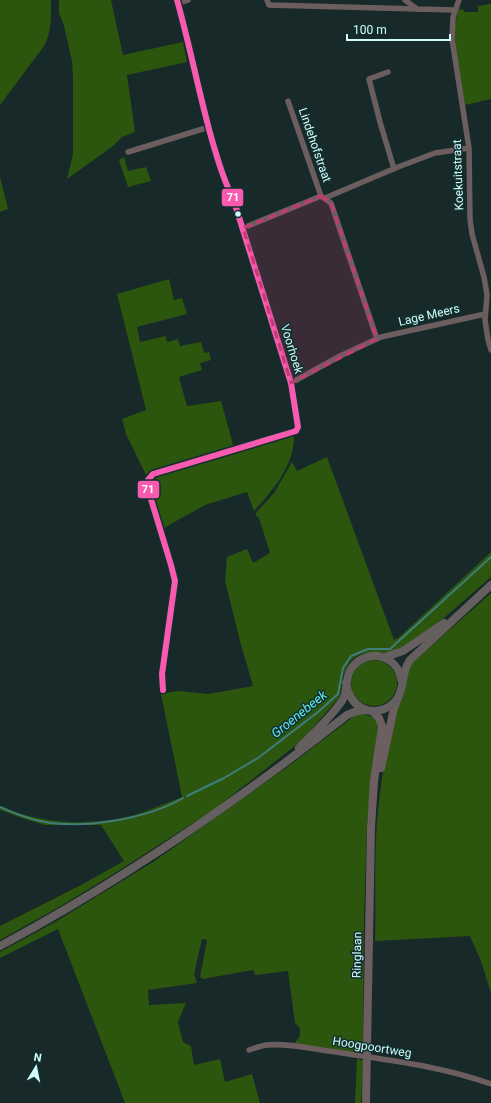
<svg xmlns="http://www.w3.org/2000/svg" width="491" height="1103" viewBox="0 0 491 1103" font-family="Roboto,sans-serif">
	<rect width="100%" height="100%" fill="#182929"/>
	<path fill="#2c550e" d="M0 0H51C51 18 52 30 44 46L0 105Z
		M59 0H111L123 55 183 42 187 62 127 75 135 132 122 137 113 146 67 179 73 154V77L72 61 67 39 64 26 59 13Z
		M491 4V99L465 105C461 77 448 35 459 9L464 10V12H478V6Z
		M124 157 128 171 146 167 151 181 128 187 119 160Z
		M0 177 8 209 0 212Z
		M169 279 174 300 182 298 187 314 137 327 140 342 166 336 167 342 178 339 180 346 201 342 204 353 209 352 211 360 200 363 202 370 179 377 187 406 221 401 234 448 147 477 126 434 122 419 146 410 117 294Z
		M294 435C295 465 273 490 254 511L247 492 205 505 162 529 149 487 151 480 154 477Z
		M327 457 394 640 398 638 491 552V577L444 618 399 650C380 659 359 642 346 669 341 678 343 689 338 699L309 732 295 746 213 810 123 868 61 906 0 940V926L81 885 124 861 101 825H45L22 818 0 810V806C46 826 97 827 144 812 157 807 169 802 182 797L161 694 178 691 208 694 253 686 240 641 225 581 227 557 247 549 253 563 270 553 259 518 255 514 274 493 292 462 297 471Z
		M491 593V993L481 961 470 936 375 941C376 901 374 861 377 822 381 771 393 711 411 664Z
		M351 683a23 23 0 1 1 46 0a23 23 0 1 1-46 0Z
		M357 714C366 714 372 715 378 722L367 823 364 919 363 1048 353 1052 294 1044 300 1036V1028L295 1023 288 971 255 975 253 970 203 979 200 977 207 940 202 939 194 974 197 983 148 990 149 1005 186 1003 178 1022 183 1042 191 1046 194 1065 220 1059 225 1082 252 1074 260 1103H125L58 929 0 958V952L55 922 153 862 286 768Z
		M357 1058 363 1061 361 1103H355Z"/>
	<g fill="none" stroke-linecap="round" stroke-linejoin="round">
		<path stroke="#407d7c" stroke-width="2" d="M187 796 224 778 258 758 318 712 338 694 343 668 351 656 368 649H390L491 557
			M0 807C13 813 26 818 40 821 82 830 147 819 183 798"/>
		<path stroke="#6c5e5f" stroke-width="5.5" d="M267 0 269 5 455 10
			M405 0 417 9
			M459 0 453 17 452 39 469 148 470 219 472 234 484 277 487 295 485 320 488 340 491 350
			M178 3 188 0
			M388 72 369 79 380 122 394 169
			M128 152 209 127
			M321 196 331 203 377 339
			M325 198 398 167 435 153 469 148
			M243 228 321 196 288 101
			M291 383 340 356 381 337 485 314
			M163 690 162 674 175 581 171 565 147 486 148 480 153 474 296 431 298 427 291 383 233 198C223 180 218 160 212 140 199 94 190 46 177 0
			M249 1050C255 1048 261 1046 266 1045 289 1043 313 1049 336 1052 388 1060 441 1066 491 1084"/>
		<path stroke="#6d5f61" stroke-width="8" d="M381 768 394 708 398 698
			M366 1103 371 827 374 781 382 726 379 718 372 711"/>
		<path stroke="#665f60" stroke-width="8" d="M385 657 403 651 444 623
			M346 683C348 694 352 703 362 708 375 715 393 709 399 695 405 682 401 673 410 660L491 585
			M299 748C310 736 338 711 344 697 348 686 345 674 354 665 370 648 397 656 401 679
			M0 946C123 880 238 801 347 715L357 711 366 710"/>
		<defs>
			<path id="bus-1" d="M163 690 162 674 175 581 171 565 147 486 148 480 153 474 296 431 298 427 291 383 233 198C223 180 218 160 212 140 199 94 190 46 177 0"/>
		</defs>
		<use href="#bus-1" stroke="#122f2f" stroke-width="9"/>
		<use href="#bus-1" stroke="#f75aaf" stroke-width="6"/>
	</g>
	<path fill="#c43a73" fill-opacity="0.2" stroke="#c43a73" stroke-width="3" stroke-dasharray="8 5" stroke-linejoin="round" d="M321 196 331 203 377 339 291 383 243 228Z"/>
	<circle fill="#d2fcfc" stroke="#122f2f" stroke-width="1.5" cx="238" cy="214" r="3.5"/>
	<g text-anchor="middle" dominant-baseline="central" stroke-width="3" stroke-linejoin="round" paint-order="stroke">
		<g font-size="12" fill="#d2fcfc" stroke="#122f2f">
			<text transform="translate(315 145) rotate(71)">Lindehofstraat</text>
			<text transform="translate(458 175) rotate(-92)">Koekuitstraat</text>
			<text transform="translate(429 315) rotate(-13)">Lage Meers</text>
			<text transform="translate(292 349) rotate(73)">Voorhoek</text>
			<text transform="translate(357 955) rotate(-89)">Ringlaan</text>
			<text transform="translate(372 1047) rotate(9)">Hoogpoortweg</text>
		</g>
		<g font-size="13" font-style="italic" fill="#61e7e7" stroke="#122f2f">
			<text transform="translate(299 714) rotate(-39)">Groenebeek</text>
		</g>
	</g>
	<g stroke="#122f2f" stroke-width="1.5">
		<rect x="221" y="188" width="23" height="19" rx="4" fill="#f75aaf"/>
		<rect x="137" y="480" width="23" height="19" rx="4" fill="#f75aaf"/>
	</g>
	<g font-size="11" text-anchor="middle" font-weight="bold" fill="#fff">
		<text x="233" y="201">71</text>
		<text x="148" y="493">71</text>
	</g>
	<g transform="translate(36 1067) rotate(10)" stroke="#122f2f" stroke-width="3" paint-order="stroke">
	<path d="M0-3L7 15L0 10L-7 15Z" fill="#d2fcfc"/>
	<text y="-6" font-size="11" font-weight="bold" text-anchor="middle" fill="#d2fcfc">N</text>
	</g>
	<path d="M347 34v6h103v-6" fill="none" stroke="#d2fcfc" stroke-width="2"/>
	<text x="353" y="34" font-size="12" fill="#d2fcfc" stroke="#122f2f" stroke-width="3" paint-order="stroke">100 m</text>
</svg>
